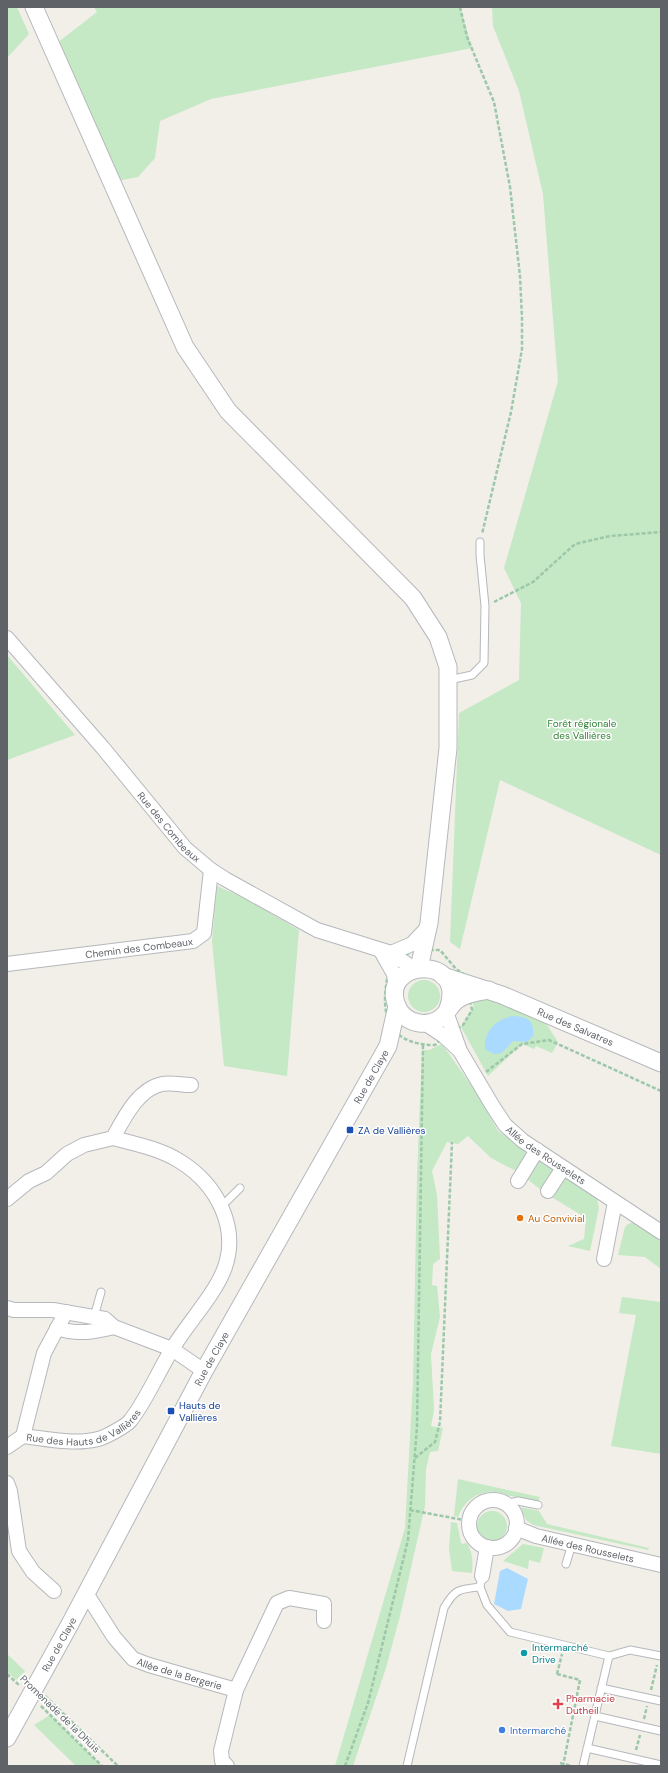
<svg xmlns="http://www.w3.org/2000/svg" width="668" height="1773" viewBox="0 0 668 1773" font-family="'DM Sans',sans-serif">
	<rect width="100%" height="100%" fill="#f1efe8"/>
	<path fill="#c5e8c5" d="M7 7H17L29 34 7 58Z
		M94 7H460L472 48 211 99 160 121 155 158 138 177 117 181 57 43 97 12Z
		M492 7H661V855L500 780 460 949 450 942 459 713 519 680 521 603 504 568 558 381 543 194 519 91 493 26Z
		M7 655 75 735 7 760Z
		M217 886 242 897 299 930 287 1076 224 1066 212 941Z
		M408 996a16 16 0 1 1 32 0a16 16 0 1 1-32 0Z
		M480 998 491 999 545 1022 558 1042 552 1053 536 1046 534 1049 522 1044 488 1076 461 1027 474 1006 471 1000Z
		M442 1044 478 1095 498 1131 522 1148 526 1153V1159L516 1171 491 1158 468 1136 458 1144 447 1142 432 1171 437 1195 440 1259 433 1264 432 1285 437 1286 440 1317 431 1354 434 1410 431 1426 443 1428 438 1451 430 1452 426 1469 425 1506 401 1612 386 1668 353 1766H335L405 1528 413 1382 417 1178 422 1050H429Z
		M538 1160 553 1170 541 1190 526 1178Z
		M565 1176 597 1199 599 1208 590 1251 568 1246 584 1239 586 1218 550 1196Z
		M634 1222 661 1239V1269L645 1257 618 1255 625 1227 628 1224Z
		M622 1297 661 1302V1454L611 1446 636 1315 619 1313Z
		M458 1479 540 1497 538 1501C529 1499 520 1498 511 1496 508 1496 505 1494 502 1493 483 1488 465 1498 458 1517L454 1516Z
		M521 1507 539 1511 547 1524 649 1548 648 1550 533 1525 526 1520Z
		M477 1526a15 15 0 1 1 30 0a15 15 0 1 1-30 0Z
		M451 1522 457 1523 461 1543 462 1544 467 1543C473 1554 473 1561 472 1573L452 1571 449 1549Z
		M523 1544 544 1548 540 1563 529 1560 528 1569 503 1561Z
		M7 1654 25 1671 16 1680 7 1671Z
		M50 1715 102 1766H76L34 1725Z"/>
	<path fill="#aadaff" d="M513 1016C529 1017 534 1020 533 1036L527 1042 513 1041C503 1051 500 1060 485 1049 484 1031 496 1019 513 1016Z
		M507 1568 528 1579 521 1609 508 1611 494 1604 500 1571Z"/>
	<g fill="none" stroke-linecap="round" stroke-linejoin="round">
		<defs>
			<path id="service" d="M449 680 472 675 484 663 485 606 480 555V542
				M221 1207 240 1188
				M94 1317 101 1292
				M505 1504 518 1501 538 1505
				M566 1564 572 1544
				M480 1587 487 1605 510 1632 609 1656
				M601 1688 661 1701
				M595 1716 661 1731
				M587 1748 661 1765
				M407 1766 444 1608C455 1589 459 1589 480 1587L482 1576
				M583 1766 609 1656 630 1650 661 1656"/>
			<g id="minor">
				<path id="s1" d="M7 638 103 748 185 848 211 870 225 879 317 930 391 953 414 969"/>
				<path d="M381 951 394 974 396 989"/>
				<path d="M391 953 412 944 428 927"/>
				<path id="s2" d="M7 964 193 941 204 933 211 870"/>
				<path id="s3" d="M446 1012 460 1051 492 1105 505 1125 523 1141 661 1232"/>
				<path d="M426 1024 444 1036 458 1049"/>
				<path d="M518 1181 537 1150"/>
				<path d="M548 1191 563 1168"/>
				<path d="M7 1199 29 1181 46 1173 67 1154 84 1145 113 1138C124 1118 138 1089 162 1084 171 1082 182 1085 191 1085"/>
				<path d="M604 1259 615 1202"/>
				<path d="M7 1308 14 1310H53L105 1319 114 1327 172 1349 204 1371"/>
				<path d="M57 1328C77 1335 94 1332 114 1327"/>
				<path id="s4" d="M23 1436C47 1439 75 1445 98 1439 104 1438 126 1426 130 1421 146 1401 157 1374 171 1351 185 1326 216 1294 225 1267 239 1226 216 1184 181 1162 161 1149 136 1144 113 1138"/>
				<path d="M23 1436 44 1353 66 1312"/>
				<path d="M7 1447 23 1436"/>
				<path d="M7 1483 10 1491 19 1551 33 1572 54 1591"/>
				<circle cx="493" cy="1524" r="24"/>
				<path id="s5" d="M516 1528 536 1536 661 1565"/>
				<path d="M482 1576 487 1547"/>
				<path id="s6" d="M86 1593 114 1637 133 1659 149 1665 236 1690"/>
				<path d="M227 1766 222 1761 221 1751 236 1690 277 1603 289 1598 324 1604V1621"/>
			</g>
			<g id="tertiary">
				<path d="M34 7 185 347 228 411 413 598 438 637 448 667V748L429 923 419 968"/>
				<path id="s7" d="M443 976 502 995 661 1063"/>
				<path d="M448 1009C468 952 378 960 397 1006 404 1024 429 1029 443 1016 448 1011 451 1005 457 1000 466 993 478 992 489 990"/>
				<path id="s8" d="M7 1738 70 1624 204 1371 388 1046 397 1006"/>
			</g>
		</defs>
		<use href="#service" stroke="#b5b8bc" stroke-width="9"/>
		<use href="#minor" stroke="#b5b8bc" stroke-width="16"/>
		<use href="#tertiary" stroke="#b5b8bc" stroke-width="19"/>
		<path stroke="#9cc7a9" stroke-width="2.5" stroke-dasharray="4 2" stroke-linecap="butt" d="M460 7 467 37 494 102 510 187 520 276 522 318V349L511 412 482 534
			M494 602 533 582 575 544 610 536 661 532
			M421 941 432 950H440L456 969 465 975 472 1010 463 1025 444 1036 435 1045C383 1045 379 1007 390 967L400 961Z
			M486 1072 522 1044 549 1040 661 1091
			M415 1458 435 1442 440 1422 452 1142
			M410 1510 469 1521
			M7 1674 20 1686
			M557 1674 580 1680 563 1766
			M557 1674 562 1654
			M651 1690 657 1665
			M45 1696 118 1766
			M41 1706 102 1766
			M644 1719 647 1706
			M636 1750 640 1735
			M560 1763 572 1766
			M345 1766 368 1703 408 1540 417 1427 423 1045"/>
		<use href="#service" stroke="#fff" stroke-width="7"/>
		<use href="#minor" stroke="#fff" stroke-width="14"/>
		<use href="#tertiary" stroke="#fff" stroke-width="17"/>
	</g>
	<g fill="#1a4fb4" stroke="#fff" stroke-width="1.5">
		<rect x="346" y="1126" width="8" height="8" rx="2"/>
		<rect x="167" y="1407" width="8" height="8" rx="2"/>
	</g>
	<circle fill="#e8710a" stroke="#fff" stroke-width="1.5" cx="520" cy="1218" r="4"/>
	<circle fill="#0f9aa8" stroke="#fff" stroke-width="1.5" cx="524" cy="1653" r="4"/>
	<path fill="#e0444e" stroke="#fff" stroke-width="1.5" d="M556 1698h4v4h4v4h-4v4h-4v-4h-4v-4h4z"/>
	<circle fill="#3f7fe0" stroke="#fff" stroke-width="1.5" cx="502" cy="1730" r="4"/>
	<g text-anchor="middle" dominant-baseline="central" stroke-width="3" stroke-linejoin="round" paint-order="stroke">
		<g font-size="10" fill="#348238" stroke="#fff">
			<text x="582" y="723">Forêt régionale<tspan x="582" dy="12">des Vallières</tspan></text>
		</g>
		<g font-size="10" fill="#5f6368" stroke="#fff">
			<text stroke="none"><textPath href="#s1" startOffset="249">Rue des Combeaux</textPath></text>
			<text stroke="none"><textPath href="#s2" startOffset="133">Chemin des Combeaux</textPath></text>
			<text stroke="none"><textPath href="#s7" startOffset="142">Rue des Salvatres</textPath></text>
			<text stroke="none"><textPath href="#s8" startOffset="755">Rue de Claye</textPath></text>
			<text stroke="none"><textPath href="#s3" startOffset="179">Allée des Rousselets</textPath></text>
			<text stroke="none"><textPath href="#s8" startOffset="431">Rue de Claye</textPath></text>
			<text stroke="none"><textPath href="#s4" startOffset="65">Rue des Hauts de Vallières</textPath></text>
			<text stroke="none"><textPath href="#s5" startOffset="75">Allée des Rousselets</textPath></text>
			<text stroke="none"><textPath href="#s8" startOffset="107">Rue de Claye</textPath></text>
			<text stroke="none"><textPath href="#s6" startOffset="130">Allée de la Bergerie</textPath></text>
			<text transform="translate(60 1714) rotate(44)">Promenade de la Dhuis</text>
		</g>
		<g font-size="10" fill="#164399" stroke="#fff" text-anchor="start">
			<text x="358" y="1130">ZA de Vallières</text>
			<text x="179" y="1405">Hauts de<tspan x="179" dy="12">Vallières</tspan></text>
		</g>
		<g font-size="10" fill="#c56008" stroke="#fff" text-anchor="start">
			<text x="528" y="1218">Au Convivial</text>
		</g>
		<g font-size="10" fill="#0d838f" stroke="#fff" text-anchor="start">
			<text x="532" y="1647">Intermarché<tspan x="532" dy="12">Drive</tspan></text>
		</g>
		<g font-size="10" fill="#be3a42" stroke="#fff" text-anchor="start">
			<text x="566" y="1698">Pharmacie<tspan x="566" dy="12">Dutheil</tspan></text>
		</g>
		<g font-size="10" fill="#366cbe" stroke="#fff" text-anchor="start">
			<text x="510" y="1730">Intermarché</text>
		</g>
	</g>
	<rect width="668" height="1773" fill="none" stroke="#5f6368" stroke-width="16"/>
</svg>
